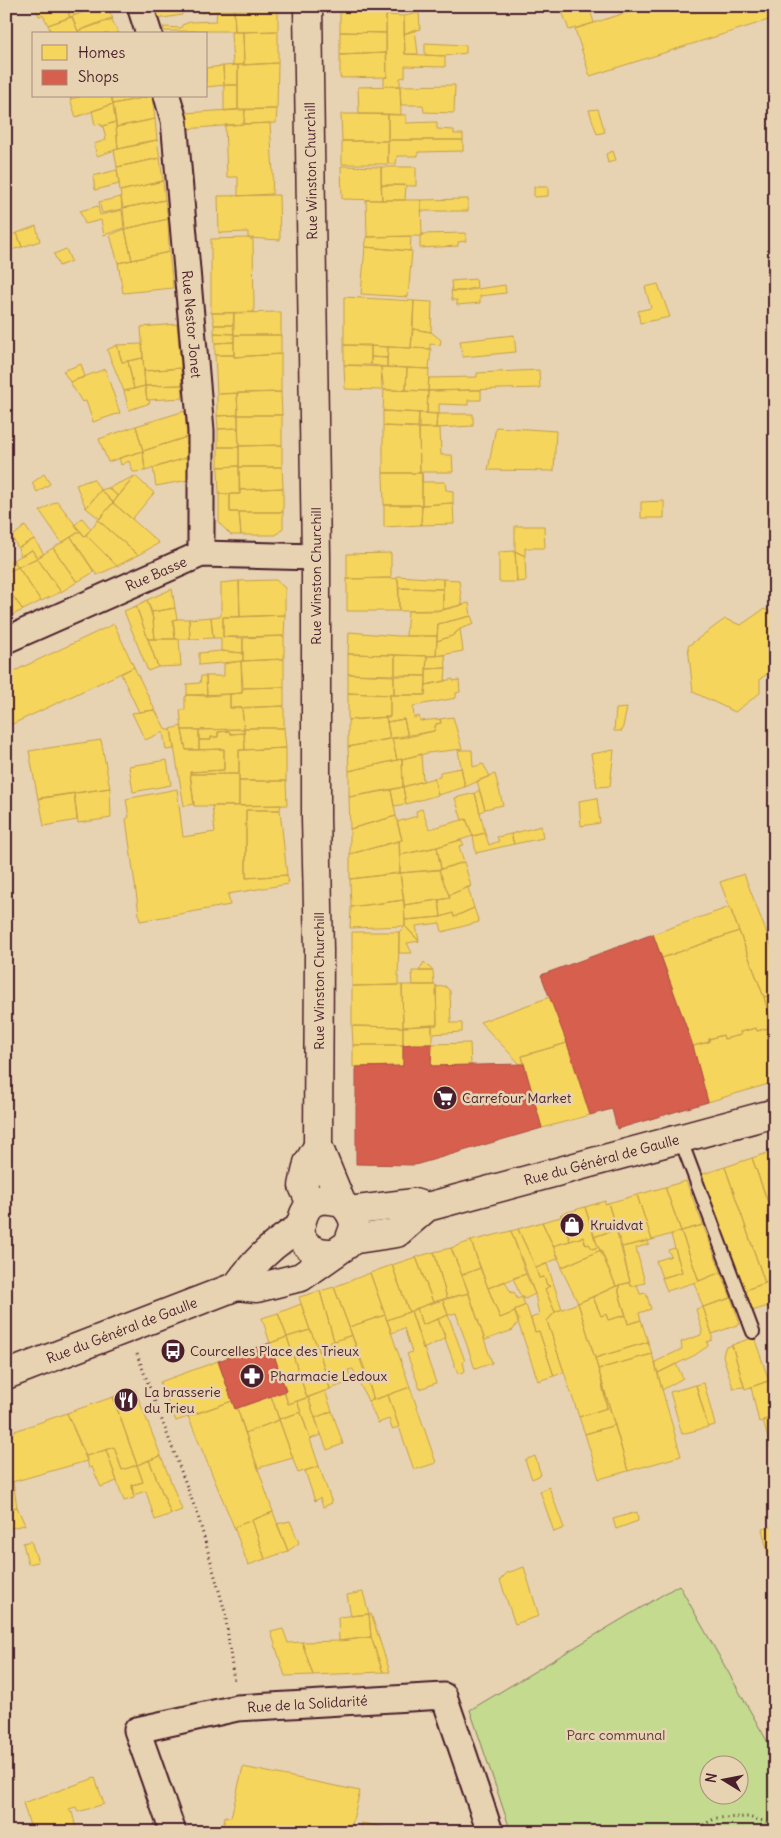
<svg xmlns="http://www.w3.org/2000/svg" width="781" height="1838" viewBox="0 0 781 1838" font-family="Delius,sans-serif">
	<rect width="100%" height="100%" fill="#e7d3b2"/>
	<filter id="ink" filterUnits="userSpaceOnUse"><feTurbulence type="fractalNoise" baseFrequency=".02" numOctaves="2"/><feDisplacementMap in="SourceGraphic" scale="10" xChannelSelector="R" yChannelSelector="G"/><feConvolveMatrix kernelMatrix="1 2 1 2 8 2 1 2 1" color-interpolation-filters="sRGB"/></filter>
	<g filter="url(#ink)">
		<path fill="#c3da8f" stroke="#867c5d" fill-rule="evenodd" d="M679 1585 775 1755V1832H511L470 1710ZM708 1766H738V1796H708Z"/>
		<path fill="#f6d55c" stroke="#c29e4d" d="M66 6H89L85 8 86 11 70 17Z
			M66 6 70 17 48 25 43 15 39 16 35 7Z
			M89 6H107L113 19 78 31 72 17H70L86 11 85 8Z
			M152 6H182V15L157 19Z
			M200 6H214V10H234L235 31H164L163 27 181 28 182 25 190 22 216 21 217 11 201 13Z
			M214 6H234V10H214Z
			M234 6H278V9L234 10Z
			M340 6H386V8H340Z
			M560 6H589L594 23 569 30Z
			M647 6H775V18L590 76 575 29Z
			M340 8H386V33L340 32Z
			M278 9V31L235 32 234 10Z
			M419 13 420 29 404 34V16Z
			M386 15 404 16 405 54 445 56V67L405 66V77L400 78V86H384V78L387 77Z
			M72 17 79 34H52L48 25Z
			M111 18 119 34H79L78 31Z
			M415 29 418 54H405L404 34Z
			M278 31V63L244 65 243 32Z
			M231 32H243L244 65H233Z
			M340 32 386 33V53L340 55Z
			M425 43 466 45V53L445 56 425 55Z
			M386 53 387 77 340 78V55Z
			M278 63 277 109 238 110V65Z
			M238 65V85H224L223 66Z
			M223 66 224 85 206 87V68Z
			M224 85H238V110L224 111Z
			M455 85 454 113 424 112 423 105H401L400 86Z
			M400 86 401 115 359 114 358 87Z
			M83 96H111L113 104 76 117 70 99Z
			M111 96H151L113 104Z
			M152 96 155 119 116 127 113 104Z
			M113 104 116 122 103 126H101V124L95 125 92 111Z
			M245 109H277L276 123 244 124Z
			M245 109 244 124 186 129 185 113Z
			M598 109 605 132 597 134 589 110Z
			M341 114H388V141H342Z
			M388 114 406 115V123L437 122V129L454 130V134H463V140H388Z
			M155 119 157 140 118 149 116 127Z
			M116 122 118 149 97 156 94 144 106 140 103 126Z
			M270 123 273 174 272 194 238 196V177H227L225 125Z
			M157 140 160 158 117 167 114 150 138 145V143Z
			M388 140H463V151L418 152V156H397L396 164H388Z
			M342 141H388V164H342Z
			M613 151 616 160 608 163 606 154Z
			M160 158 163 181 120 191 117 167Z
			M341 166 381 167 382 200 342 199Z
			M381 167H416V186L381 185Z
			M117 170 119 184 95 190 93 176Z
			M163 181 165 200 123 208 120 191Z
			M381 185H406L405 200H382Z
			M534 187H548V196L534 197Z
			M279 195 280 240 248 238V232L219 233 218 196Z
			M121 197 122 209 102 213 99 202Z
			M468 199V211H421V200Z
			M165 200 168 219 125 229 123 208Z
			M366 200H421L422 236 367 237Z
			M98 206 100 215 122 210 124 228 104 235 101 220 85 224 80 211Z
			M168 219 169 252 132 260 125 229Z
			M36 226 40 241 22 247 17 233Z
			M125 229 132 260 118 263 110 235Z
			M17 233 22 247 11 250 6 237Z
			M466 233V241L458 242V246L420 248V236H422V234Z
			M411 236 410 251 365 247 367 237Z
			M248 238 253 240 254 312 211 313V239Z
			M365 247 412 251 408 297 361 294Z
			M66 249 71 261 59 266 54 254Z
			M169 252 173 288 123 293 118 263Z
			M476 279 477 287 463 291H452L451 281Z
			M658 284 670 317 640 323 638 311 651 308 645 287Z
			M505 285 506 293 480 296V303L457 305V300H452L451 291H463Z
			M344 297 414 301 411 348 344 345Z
			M414 301 432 302 431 332 413 329Z
			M281 312V335H234V313Z
			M212 313H234L233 325H214Z
			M177 324 181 368 144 371 141 327Z
			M214 325H233L234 334 214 333Z
			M413 329 431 332 441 340 440 345 430 344V349L411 348Z
			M214 333 234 334V342L215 343Z
			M234 335H281V354L234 357Z
			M514 335 516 352 463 357 460 341Z
			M234 342V355H215V343Z
			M142 344 143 358 122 362 117 345Z
			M117 345 122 362 128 361 134 389 124 391 107 350Z
			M344 345H371V365H344Z
			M371 346 388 347 387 358 371 357Z
			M388 347 431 349 429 369 387 367Z
			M281 354V392L217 394 215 355H234V357Z
			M371 357 387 358V367L371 365Z
			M143 358 145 386 134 389 128 361Z
			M81 364 85 377 70 382 63 371Z
			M344 365 381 367 382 390 345 389Z
			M381 367 407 368 406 390H384Z
			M181 368 182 385 145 386 144 371Z
			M407 368 429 369 428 391 406 390Z
			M105 369 120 413 93 422 86 401 82 402 70 382Z
			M539 370 540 388 428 391 429 378 477 377V373Z
			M182 385 183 398 147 400 145 386Z
			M145 386 147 400H149L150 403 129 410 124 391Z
			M384 390 428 391 427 413 383 411Z
			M481 390V400H468V405L439 404V414L427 413 428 391Z
			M281 392 282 415H238L237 393Z
			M237 393 238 415 217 416V394Z
			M185 411 187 437 143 451 136 426Z
			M383 411 419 413 418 427 383 426Z
			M419 413 437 414 436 428H419Z
			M437 414H473V426L436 428Z
			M238 415H282V445L239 446Z
			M238 415V428L218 429 217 416Z
			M136 426 143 451 108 462 99 439Z
			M383 426 419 428 420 473H383Z
			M496 427 556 431 554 471 488 470Z
			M238 428 239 447H218V429Z
			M419 428H440L441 455H452L453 472H422V473H420Z
			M187 437 188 457 145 471 143 451Z
			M282 445V467H239V446Z
			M218 447H239V466L218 467Z
			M143 451 145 471 133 472 129 461 121 465 119 458Z
			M188 457V480L156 486 153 468Z
			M239 466 240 494H219L218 467Z
			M239 467H282L283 488 239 490Z
			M383 473H422V505H384Z
			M44 474 50 484 37 492 32 483Z
			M422 474V482H445L446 490 453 491V503L422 505Z
			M135 476 154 493 132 519 113 503Z
			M135 476 118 496 108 488Z
			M93 479 101 490 86 508 76 485Z
			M108 488 118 496 113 503 101 490Z
			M283 488V512H230V494H240L239 490Z
			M101 490 113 502 100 519 86 508Z
			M219 494H230V512H239L241 535H231L219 523Z
			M57 501 80 531 62 543 40 511Z
			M664 501V518H641V502Z
			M113 503 132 519 159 543 138 555 98 520Z
			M453 503 454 524 421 525 422 505Z
			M384 505H422L421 525 384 527Z
			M239 512H283V528L276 535H241Z
			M82 518 91 529 84 536 75 525Z
			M98 520 138 555 117 566 86 535Z
			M25 526 34 539 18 548 12 537Z
			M515 526H544L545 548H525V556L515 551Z
			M81 531 84 536 86 535 117 566 97 575 71 537Z
			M71 537 94 572 77 582 53 548Z
			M34 539 44 554 37 558 32 550 21 556 18 548Z
			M53 548 77 582 61 592 37 558Z
			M32 550 37 558 18 567 13 560Z
			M515 551 525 556 526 581 517 582Z
			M515 551 517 582H499V552Z
			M391 553V578L347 579V554Z
			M37 558 61 592 41 601 18 567Z
			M13 560 18 567 6 573V565Z
			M18 567 41 601 23 610 6 587V573Z
			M397 576 443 579V589L399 588Z
			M391 578 398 579 399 611H347V579Z
			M443 579 459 580 462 605 443 610Z
			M276 580 285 588V615L240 617 239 581Z
			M239 581 240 617H223V637L243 638V653L221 651V638H213L211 617 221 616V583Z
			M6 587 23 610 6 618Z
			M399 588 443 589V610L399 611Z
			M172 589 175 608 152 612 147 600Z
			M147 600 153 619 155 639H148L136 606Z
			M469 603 471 616 438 624 437 636H406L408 611H436Z
			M136 606 158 667 148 671 124 611Z
			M175 608 177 619 173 620 175 639H155L152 612Z
			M764 609 775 614V672L771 671 760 679V693L735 712 693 692 688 646 725 619 741 625Z
			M285 615 284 636 223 637V617Z
			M471 616 474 624 460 629 452 636 437 641 438 624Z
			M211 617 213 638 190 639 189 619Z
			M177 619H189L190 639H175L173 620Z
			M114 624 134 667 6 727V675Z
			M460 629 463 651 436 656 437 641 452 636Z
			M349 632 397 636H437L436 656 348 654Z
			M284 636V659L243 661V638Z
			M148 639H179L181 666 158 667Z
			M221 651 243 653V661L199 665V653Z
			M348 654 395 655V675L348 674Z
			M395 655 427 656 426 676 395 675Z
			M445 655 446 668 426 669 427 656Z
			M284 659V687L243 688 241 661Z
			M241 661 242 693 207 696 206 676H224V664Z
			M134 667 155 710 139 712 121 674Z
			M446 668 445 681 426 685V669Z
			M348 674 394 676V695L348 693Z
			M201 676H206L207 696 187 695V684L200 683Z
			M394 676H426L425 695H394Z
			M453 679V681L459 680 460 692 456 693V698L413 706 414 718 419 716 420 721 440 719 441 723 436 724 434 731 408 737 404 719 387 722 386 717H390V695H425L426 685Z
			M284 687V706L230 708V694L242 693 243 688Z
			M348 693 390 695V717L348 720Z
			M230 694V708H242L244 729 182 730 180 710H185V697L187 695Z
			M284 706V728H244L242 708Z
			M627 708 622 731H614L616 709Z
			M155 710 166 730H171L174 749 166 750 163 732 145 740 132 713Z
			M386 717 390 739 348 747V720Z
			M453 717 462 749 428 753 397 760 392 738 434 731 436 724 441 723 440 719Z
			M404 719 408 737 390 739 387 722Z
			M181 726 186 750 224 749V770L190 772 194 804 184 806 171 729Z
			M244 728H284L286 748 245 750Z
			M244 729V733L231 734 229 731 218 732V737H211V740H199V730Z
			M182 730H199V750H186Z
			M229 731 231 734 244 733 245 750H239V774H190V772L224 770V749L199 750V740H211V737H218V732Z
			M392 738 397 760 349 771 348 747Z
			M101 740 110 788 38 799 29 751Z
			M286 748V781H239V750Z
			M458 750H472L473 767 483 764 490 776 465 787Z
			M614 750 610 786 597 787 591 754Z
			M421 754 423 781 403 787 402 759Z
			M402 759 403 787 349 797V771Z
			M167 760 171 785 133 792 129 766Z
			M461 768 465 787 438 795 434 778 440 777V772Z
			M190 774H239V806H194Z
			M495 774 503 805 485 809 477 781Z
			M434 778 438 795 406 804 403 787Z
			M239 781H286L287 805 239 806Z
			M403 787 406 804 394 806 391 790Z
			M110 788 111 818 78 823 74 793Z
			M177 789 183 837 215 832 212 806 281 805 280 810H246V878L287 875 288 884 228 894 230 905 140 921 126 819 129 817 126 799Z
			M391 790 396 816 350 829 349 797Z
			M479 790 485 809 480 813 475 793Z
			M74 793 77 820 44 826 39 798Z
			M475 793 485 833 473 836 466 819 462 820 455 798Z
			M597 798 600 823 581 826 579 801Z
			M422 809 429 829 466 819 473 836 437 847 400 855 399 841 402 840 397 822 417 816 416 811Z
			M246 810H280L287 875 246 878Z
			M396 816 402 840 350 854V829Z
			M541 826 543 838 514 844 511 834Z
			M485 833 489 845 499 841 497 837 511 834 514 844 476 853 473 836Z
			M461 840 464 845 459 846 464 862 441 869 437 847Z
			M399 841 400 873 350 879V854Z
			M437 847 441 869 400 873V855Z
			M464 862 471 886 449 895 439 870Z
			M439 870 450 898 404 905 400 873Z
			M400 873 404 900 351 907 350 879Z
			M744 874 775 955V994L764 997 720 882Z
			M471 886 468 888 474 908 454 917 453 913 441 917 439 900 450 898 449 895Z
			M404 900 405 926 350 928 351 907Z
			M439 900 441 917 405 920 404 905Z
			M730 907 739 931 662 958 653 934Z
			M474 908 479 922 442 932 440 923 416 926 419 941 405 926V920L441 917 453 913 454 917Z
			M405 926 419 941 407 943 412 953H399V932Z
			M739 931 764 997 772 1027 757 1031 756 1028 740 1032 741 1035 724 1039 723 1035 709 1039V1042L693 1046 662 958Z
			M352 932H399L398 985 352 986Z
			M424 962 433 971H419Z
			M412 971H433L434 985H413Z
			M402 985 403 1027 352 1026V986Z
			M402 985H436L437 1025 403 1027Z
			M436 985 437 987 445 986 450 991 451 1023H462V1032L432 1034V1025H437Z
			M775 994V1034L764 997Z
			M550 997 567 1043 522 1056 524 1064H520L480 1022Z
			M432 1025V1044L403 1045V1027Z
			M352 1026 403 1027V1045H353Z
			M772 1027 775 1035V1082L708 1102 693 1046 709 1042V1039L723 1035 724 1039 741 1035 740 1032 756 1028 757 1031Z
			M470 1043 471 1065 431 1066 432 1044Z
			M567 1043 590 1115 542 1128 522 1056Z
			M353 1045H403V1066L353 1067Z
			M774 1151 775 1204 769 1206 752 1158Z
			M752 1158 771 1210 767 1211 775 1233V1280L765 1283 725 1167Z
			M725 1167 765 1283 742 1291 700 1175Z
			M686 1181 703 1225 681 1231 665 1187Z
			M665 1187 681 1231 652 1240 637 1195Z
			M637 1195 652 1240 622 1247 608 1203Z
			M605 1201V1204L608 1203 616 1229 594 1237 585 1207Z
			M775 1204V1227H773L767 1211 771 1210 769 1206Z
			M585 1207 598 1247 592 1249 589 1244 586 1245 583 1237 570 1241 561 1214Z
			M561 1214 570 1241 553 1246 542 1222 561 1217Z
			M542 1222 559 1258 536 1268 518 1229Z
			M703 1225 721 1272 699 1281 681 1231Z
			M518 1229 533 1261 539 1278 544 1277 547 1285 550 1286 545 1289 555 1312 547 1321 564 1372 554 1376 539 1331 535 1332 531 1318 539 1315 535 1294 511 1231Z
			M616 1229 630 1282 616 1286 594 1237Z
			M511 1231 526 1274 488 1288 471 1241Z
			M681 1231 699 1281 667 1291 662 1278 682 1272 671 1235Z
			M583 1237 586 1245 589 1244 592 1249 598 1247 601 1250 562 1267 553 1246Z
			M471 1241 480 1268 462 1275 451 1248Z
			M648 1241 649 1244 636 1248 645 1283 631 1286 629 1283 630 1282 622 1247Z
			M451 1248 469 1293 447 1298 434 1252Z
			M675 1248 682 1272 662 1278 656 1261 671 1256 668 1250Z
			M601 1250 616 1286 578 1303 561 1268Z
			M434 1252 447 1298 433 1302 416 1257Z
			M416 1257 433 1302 409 1312 392 1265Z
			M547 1264 562 1309 555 1312 545 1289 550 1286 547 1285 544 1277 539 1278 536 1268Z
			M392 1265 409 1312 387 1320 370 1273Z
			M480 1268 500 1318 515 1312 519 1320 513 1330 485 1340 462 1275Z
			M721 1272 731 1298 703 1307 694 1283Z
			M370 1273 385 1315 349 1327 334 1287Z
			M526 1274 535 1294 525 1299 520 1295 513 1278Z
			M775 1280V1304L752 1311 745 1290Z
			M505 1281 511 1293 514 1292 517 1299 522 1297 525 1305H526L514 1310 515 1312 500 1318 488 1288Z
			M629 1283 631 1286 637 1285 640 1294 646 1293 651 1309 639 1313 641 1320 628 1324 619 1293V1285Z
			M619 1285V1293L626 1315 608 1320 606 1314 601 1316 593 1297Z
			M334 1287 352 1335 334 1341 320 1291Z
			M320 1291 334 1341 318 1347 310 1330 299 1297Z
			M469 1293 492 1363 475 1369 456 1313 448 1315 443 1300Z
			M593 1297 601 1316 606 1314 608 1320 626 1315 628 1324 641 1320 648 1342 595 1358 578 1303Z
			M731 1298 740 1324 712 1334 703 1307Z
			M443 1300 448 1315 422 1325 417 1308Z
			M578 1303 601 1378 607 1408 579 1417 547 1321 555 1312Z
			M301 1304 310 1330 287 1337 278 1313Z
			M775 1304V1333L768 1306Z
			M526 1305 535 1332 539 1331 554 1376 538 1381 514 1310Z
			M703 1307 712 1334V1340L707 1342 708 1346 695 1355 658 1373 655 1362 682 1349 681 1342 701 1335 702 1330 696 1309Z
			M417 1308 422 1325 438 1319 446 1338 423 1349 411 1311Z
			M411 1311 436 1383 420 1389 407 1354 412 1352 404 1328 392 1333 387 1320Z
			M278 1313 287 1337 270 1343 262 1318Z
			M385 1315 410 1387 374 1400 349 1327Z
			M448 1315 465 1361 463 1362 465 1371 458 1374 438 1319Z
			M310 1330 318 1347 330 1389 307 1398 287 1337Z
			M352 1335 364 1367 374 1400 368 1401 353 1369 348 1370 352 1381 330 1389 318 1347Z
			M287 1337 307 1398 288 1404 284 1391H286L270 1343Z
			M754 1337 769 1381 745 1389 732 1345Z
			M648 1342 652 1354 598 1369 595 1358Z
			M732 1345 744 1387 733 1388 723 1356 725 1348Z
			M652 1354 681 1456 628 1471 598 1369Z
			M218 1361 232 1401 176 1421 160 1382Z
			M676 1364 683 1378 662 1390 658 1373Z
			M601 1378 615 1425 585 1434 579 1417 607 1408Z
			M770 1380 775 1402V1417L759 1422 751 1387Z
			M704 1383 715 1425 708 1427 696 1385Z
			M696 1385 708 1427 682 1434 670 1392Z
			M410 1387 436 1463 414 1470 388 1395Z
			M135 1390 161 1456 137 1465 113 1397Z
			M284 1391 288 1404 297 1401 301 1412 279 1419 271 1396Z
			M325 1391 332 1411 315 1418 308 1397Z
			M388 1395 399 1427 392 1429 389 1419 378 1423 368 1401Z
			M271 1396 279 1420 245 1433 237 1408Z
			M113 1397 137 1465 122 1470 114 1447 86 1456 67 1413Z
			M308 1397 321 1435 310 1439 297 1401Z
			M232 1401 235 1409 237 1408 273 1512 234 1527 188 1416Z
			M332 1411 343 1444 327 1450 315 1418Z
			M301 1412 319 1466 298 1473 279 1419Z
			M67 1413 87 1461 12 1482 6 1458V1434Z
			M775 1417V1465L763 1420Z
			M279 1420 293 1458 258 1468 245 1433Z
			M615 1425 628 1471 599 1479 585 1434Z
			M114 1447 122 1470 137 1465 143 1482 132 1485 134 1498 124 1501 106 1450Z
			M106 1450 117 1481 101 1487 92 1467 89 1468 86 1456Z
			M161 1456 182 1510 171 1514 149 1460Z
			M535 1456 541 1475 532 1479 525 1460Z
			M6 1458 12 1482 6 1483Z
			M149 1460 171 1514 155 1520 146 1491 133 1495 132 1485 143 1482 137 1465Z
			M319 1466 332 1503 323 1507 320 1498 315 1501 305 1471Z
			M13 1482 17 1507 6 1510V1483Z
			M549 1487 564 1528 554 1532 540 1491Z
			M17 1507 25 1525 6 1529V1510Z
			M273 1512 288 1551 265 1559 252 1520Z
			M637 1512 638 1521 616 1529 613 1519Z
			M252 1520 265 1559 248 1565 234 1527Z
			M290 1521 299 1543 288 1551 277 1524Z
			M775 1526V1557L769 1558 762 1529Z
			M31 1541 38 1562 28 1564 23 1543Z
			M524 1567 539 1616 515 1624 500 1580 507 1573Z
			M363 1592 369 1614 351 1616 347 1595Z
			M369 1614 371 1637 339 1641 338 1617Z
			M369 1614H371L390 1672H383L380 1664 371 1637Z
			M283 1629 288 1643 302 1642 313 1675 285 1676 271 1632Z
			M371 1637 383 1672 313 1675 302 1642 339 1641Z
			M243 1767 360 1791 350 1832 223 1831 225 1816 231 1817Z
			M95 1778 104 1804 78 1812 76 1807 69 1809 71 1813 72 1812 77 1832H32L23 1803Z
			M362 1823 389 1829V1832H360Z"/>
		<path fill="#d6604d" stroke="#ac4c43" d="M653 934 693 1046 708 1102 617 1129 612 1109 590 1115 567 1043 541 975Z
			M412 1044H432L431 1066 524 1064 542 1128 415 1165 356 1164V1067L403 1066V1045Z
			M270 1343 286 1391 235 1409 218 1361Z"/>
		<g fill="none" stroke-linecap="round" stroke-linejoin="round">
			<defs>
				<path id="lane" d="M680 1138 753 1332"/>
				<g id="street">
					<path d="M140 6 149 34"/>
					<path id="s1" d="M167 96 174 120 201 431V554"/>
					<path id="s2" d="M6 640 201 554 316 557"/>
					<path id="s3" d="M173 1832 137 1730 237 1708 444 1696 490 1832"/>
				</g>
				<g id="secondary">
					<path d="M311 1204 303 1186 308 1163 318 1146"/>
					<path d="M349 1211 414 1203 427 1207"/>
					<path id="s4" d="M350 1240 397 1233 427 1207 775 1113"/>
					<path d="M333 1253C310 1254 294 1240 303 1217 304 1213 308 1206 311 1204 320 1197 331 1200 341 1202"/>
					<path d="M237 1286C253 1263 275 1242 299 1228"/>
					<path id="s5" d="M6 1375 237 1286 257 1288 301 1277 348 1244 354 1227 353 1219 349 1211 341 1202 318 1146 319 951 316 818V557L308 6"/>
				</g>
			</defs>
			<use href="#lane" stroke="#4a1f2b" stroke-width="16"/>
			<use href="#street" stroke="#4a1f2b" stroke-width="29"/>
			<use href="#secondary" stroke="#4a1f2b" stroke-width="31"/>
			<path stroke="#4a1f2b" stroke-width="3" stroke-dasharray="1 4" stroke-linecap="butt" d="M137 1354 198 1516 225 1612 234 1682
				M690 1832 716 1818 748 1817 775 1824"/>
			<use href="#lane" stroke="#e7d3b2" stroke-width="12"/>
			<use href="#street" stroke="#e7d3b2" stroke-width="25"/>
			<use href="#secondary" stroke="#e7d3b2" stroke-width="28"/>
		</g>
	</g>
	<defs>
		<symbol id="supermarket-disc" viewBox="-11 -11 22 22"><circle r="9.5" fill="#4a1f2b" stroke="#e7d3b2"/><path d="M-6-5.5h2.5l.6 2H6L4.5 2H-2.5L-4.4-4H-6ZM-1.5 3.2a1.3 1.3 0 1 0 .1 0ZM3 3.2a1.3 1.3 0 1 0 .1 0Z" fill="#fff"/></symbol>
		<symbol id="shop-disc" viewBox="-11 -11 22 22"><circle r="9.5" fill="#4a1f2b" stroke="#e7d3b2"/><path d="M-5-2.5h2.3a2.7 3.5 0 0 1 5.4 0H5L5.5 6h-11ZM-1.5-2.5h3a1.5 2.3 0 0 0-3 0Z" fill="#fff"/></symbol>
		<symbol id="bus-disc" viewBox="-11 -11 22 22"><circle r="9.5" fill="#4a1f2b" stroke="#e7d3b2"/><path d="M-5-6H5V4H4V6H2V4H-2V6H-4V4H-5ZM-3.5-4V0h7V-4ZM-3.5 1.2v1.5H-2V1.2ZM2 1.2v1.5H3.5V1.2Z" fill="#fff"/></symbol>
		<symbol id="pharmacy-disc" viewBox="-11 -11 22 22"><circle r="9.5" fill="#4a1f2b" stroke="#e7d3b2"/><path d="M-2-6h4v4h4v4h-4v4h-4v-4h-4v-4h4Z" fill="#fff"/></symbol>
		<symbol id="restaurant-disc" viewBox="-11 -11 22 22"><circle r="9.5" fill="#4a1f2b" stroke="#e7d3b2"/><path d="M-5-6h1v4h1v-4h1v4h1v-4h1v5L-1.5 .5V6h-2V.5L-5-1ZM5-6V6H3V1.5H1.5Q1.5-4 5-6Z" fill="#fff"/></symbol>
	</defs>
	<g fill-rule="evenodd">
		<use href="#supermarket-disc" x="431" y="1084" width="28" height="28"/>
		<use href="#shop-disc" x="558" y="1211" width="28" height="28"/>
		<use href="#bus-disc" x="159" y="1337" width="28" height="28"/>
		<use href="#pharmacy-disc" x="238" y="1362" width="28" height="28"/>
		<use href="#restaurant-disc" x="112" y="1386" width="28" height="28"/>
	</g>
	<g text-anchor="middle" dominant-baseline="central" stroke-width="5" stroke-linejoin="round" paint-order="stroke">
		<g font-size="14" fill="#4a1f2b" stroke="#e7d3b2">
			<text transform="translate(311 171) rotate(-91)">Rue Winston Churchill</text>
			<text stroke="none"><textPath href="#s1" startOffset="230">Rue Nestor Jonet</textPath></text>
			<text stroke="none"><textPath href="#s2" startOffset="164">Rue Basse</textPath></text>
			<text transform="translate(316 576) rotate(-90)">Rue Winston Churchill</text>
			<text transform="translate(319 981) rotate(-90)">Rue Winston Churchill</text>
			<text stroke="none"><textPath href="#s4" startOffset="268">Rue du Général de Gaulle</textPath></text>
			<text stroke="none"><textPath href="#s5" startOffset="124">Rue du Général de Gaulle</textPath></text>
			<text stroke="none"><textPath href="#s3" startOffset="281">Rue de la Solidarité</textPath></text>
		</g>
		<g font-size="14" fill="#4a1f2b" stroke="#e7d3b2" text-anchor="start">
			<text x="462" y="1098">Carrefour Market</text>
			<text x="590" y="1225">Kruidvat</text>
			<text x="190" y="1351">Courcelles Place des Trieux</text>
			<text x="270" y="1376">Pharmacie Ledoux</text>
			<text x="144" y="1392">La brasserie<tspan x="144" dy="16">du Trieu</tspan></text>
		</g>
		<g font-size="14" fill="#5c3b3a" stroke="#e7d3b2">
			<text x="616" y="1735">Parc communal</text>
		</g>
	</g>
	<rect width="781" height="1838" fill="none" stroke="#e7d3b2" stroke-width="25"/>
	<rect x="12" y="12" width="756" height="1813" fill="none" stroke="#4a1f2b" stroke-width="2" filter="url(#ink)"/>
	<rect x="32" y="32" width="175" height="65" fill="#e7d3b2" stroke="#a88b7c"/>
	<rect x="42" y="45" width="25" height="15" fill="#f6d55c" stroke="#a88b7c"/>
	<text x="78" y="58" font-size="15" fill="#4a1f2b">Homes</text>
	<rect x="42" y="70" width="25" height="15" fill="#d6604d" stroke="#a88b7c"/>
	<text x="78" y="82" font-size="15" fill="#4a1f2b">Shops</text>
	<g transform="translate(724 1780) rotate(280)"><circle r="24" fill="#e7d3b2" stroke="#a88b7c"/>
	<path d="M0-4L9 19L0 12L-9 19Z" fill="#4a1f2b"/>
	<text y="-8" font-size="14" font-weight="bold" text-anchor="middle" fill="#4a1f2b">N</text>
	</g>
</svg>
